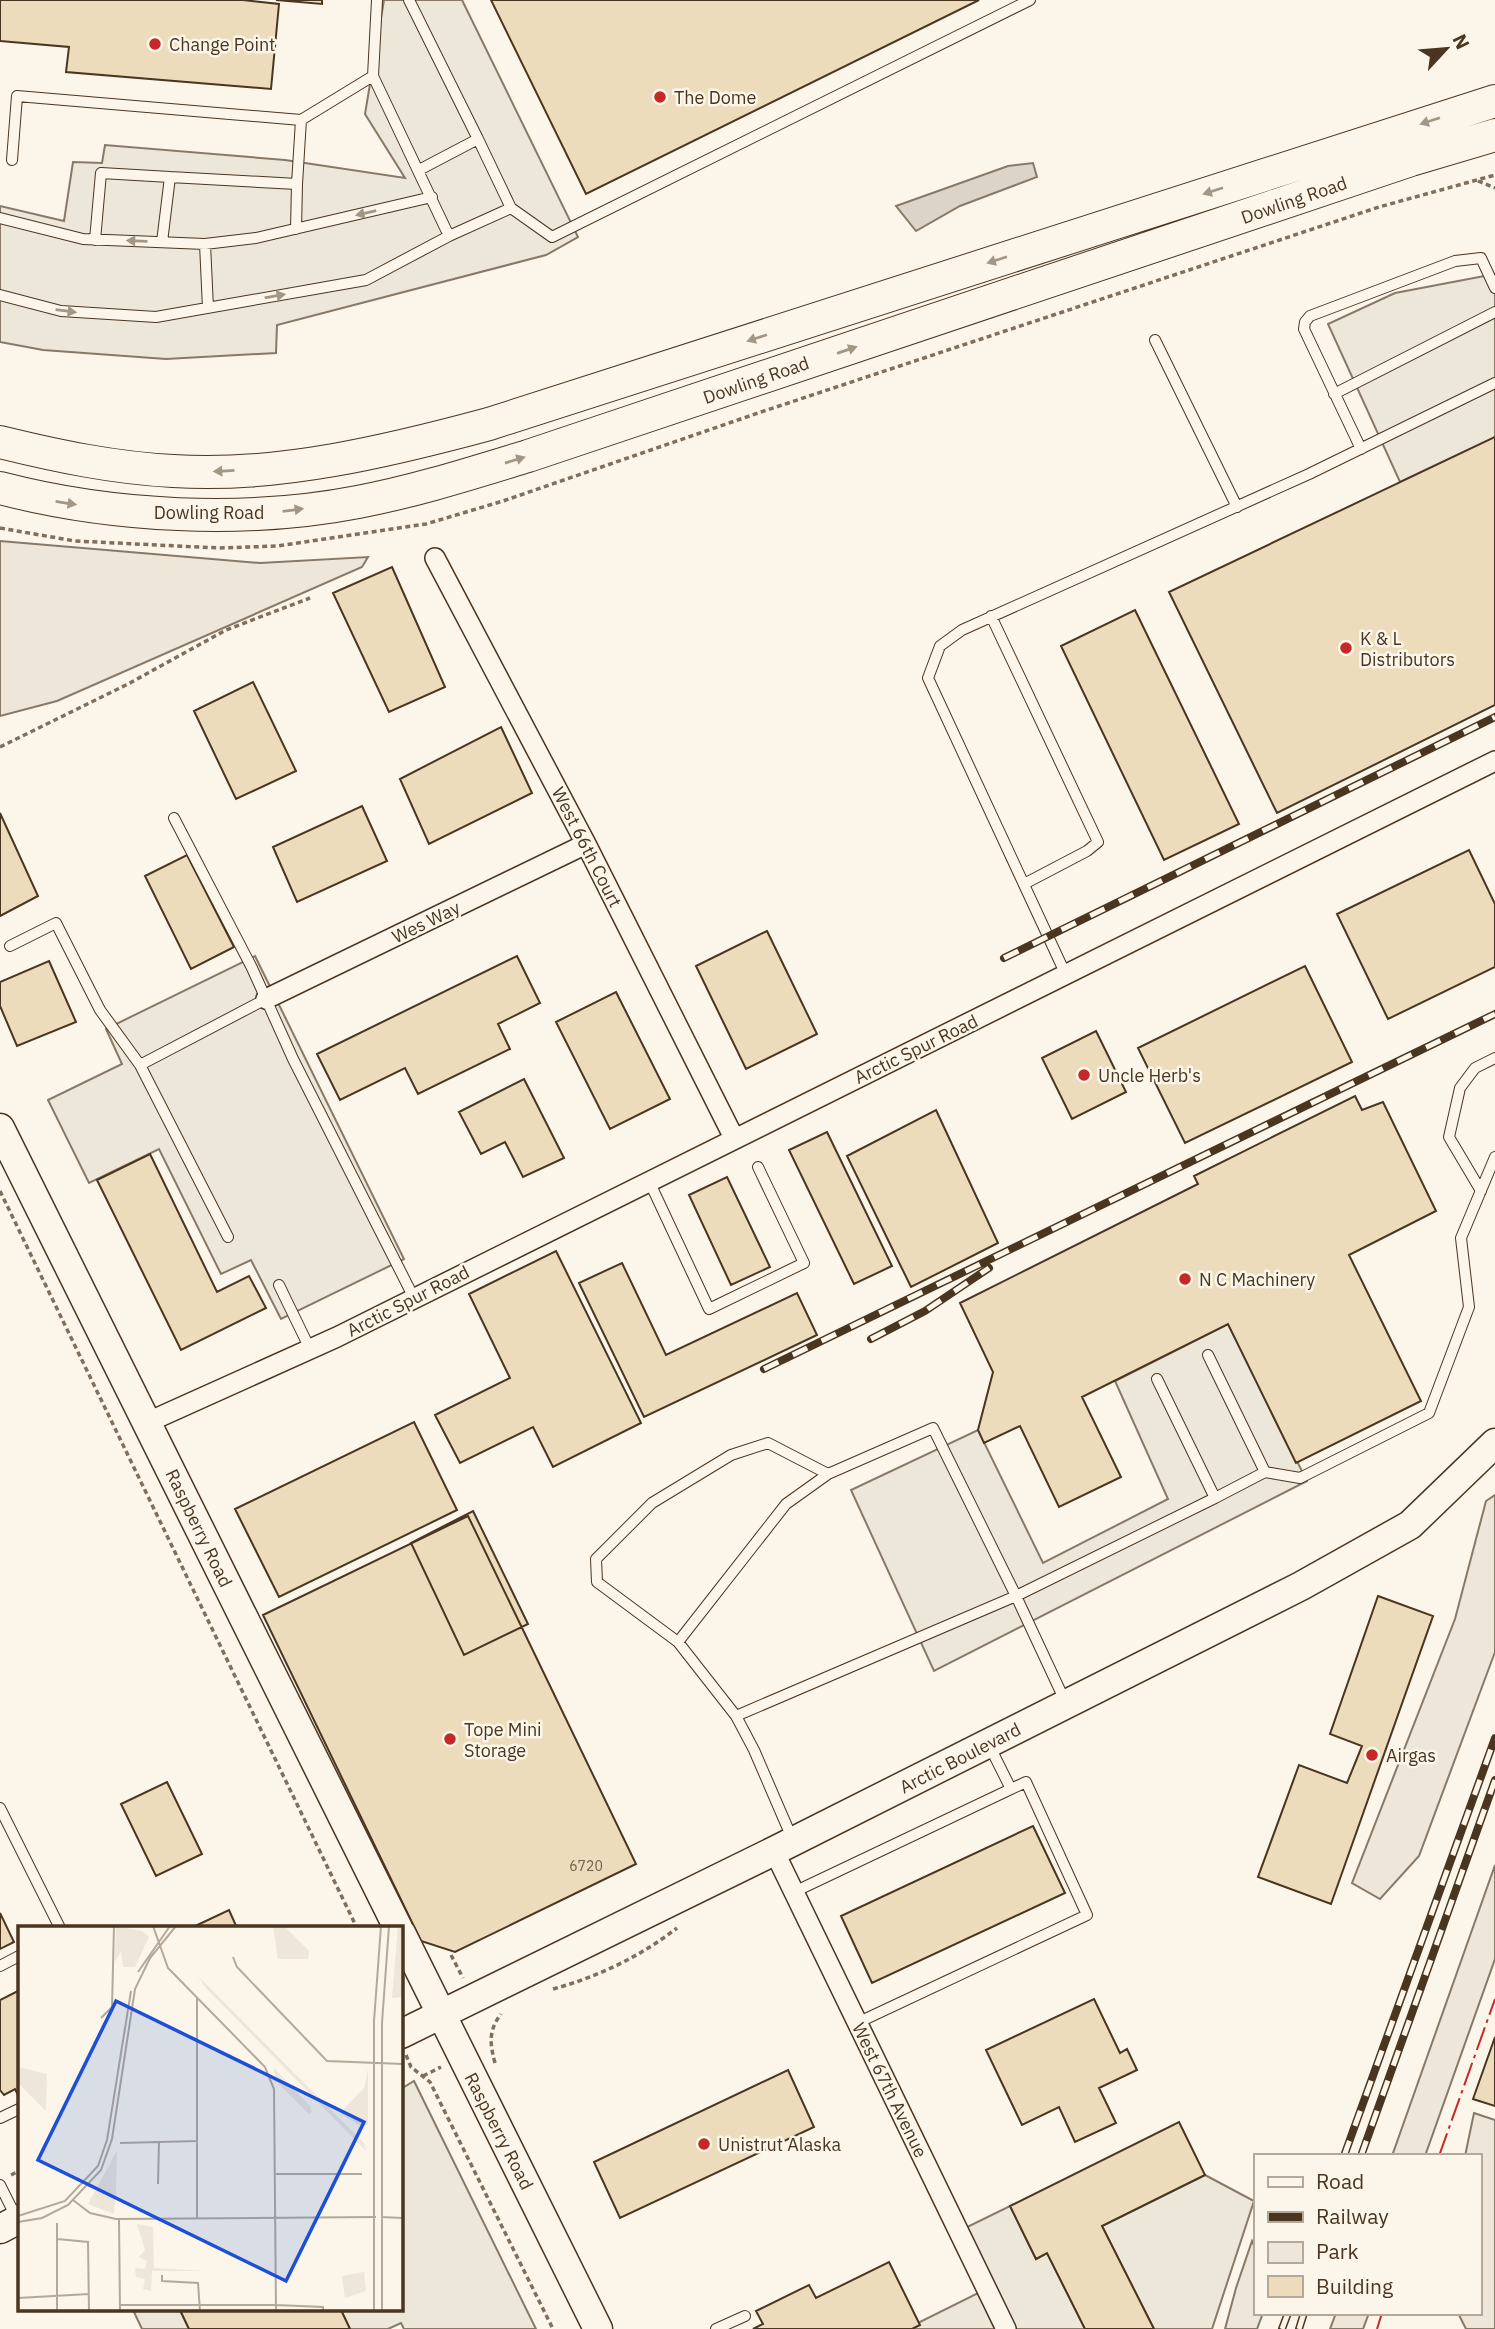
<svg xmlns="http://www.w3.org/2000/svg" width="1495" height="2329" viewBox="0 0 1495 2329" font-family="'IBM Plex Sans',sans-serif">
	<rect width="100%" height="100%" fill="#fbf6e9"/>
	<path fill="#ede6d9" stroke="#887966" stroke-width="2" d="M0 541 260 563 368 557 362 567 57 701 0 716Z
		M1495 1495V1652L1419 1856 1380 1899 1352 1883 1455 1619 1486 1501Z
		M1495 1865V1959L1425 2156H1392Z
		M1474 2113 1495 2120V2329H1466L1458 2313H1479V2156H1465Z
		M1252 2241 1255 2248V2313H1263L1257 2329H1225L1236 2288Z
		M1336 2313H1369L1363 2329H1330Z"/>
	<path fill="#ede7d9" stroke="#887966" stroke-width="2" d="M384 0H462L578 237 546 255 277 325 276 353 166 359 43 350 0 342V206L64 221 73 162 102 163 105 145 285 160 405 178 365 114Z
		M1495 274V437L1400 482 1328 324 1395 293Z
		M255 956 404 1259 281 1319 251 1260 221 1274 159 1149 89 1183 48 1100 122 1064 106 1029Z
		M1228 1324 1307 1481 934 1671 851 1490 978 1430 1043 1563 1168 1499 1115 1381Z
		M414 2081 536 2329H404L401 2323 388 2329H350L341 2310H401V2089Z
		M1205 2175 1254 2201 1212 2329H1154L1102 2226Z
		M1010 2206 1036 2259 1047 2253 1085 2329H1006L959 2231Z
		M978 2293 995 2329H906Z
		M133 2310H180L189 2329H142Z"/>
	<path fill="#dcd4c6" stroke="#887966" stroke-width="2" d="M1033 163 1037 177 960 206 916 231 896 206 1008 166Z"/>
	<path fill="#ecdcbc" stroke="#4a3520" stroke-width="2" d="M0 0H243L279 4 271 89 66 72 69 47 0 41Z
		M276 0H322V4Z
		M491 0H979L586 194Z
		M1495 437V705L1277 813 1169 592Z
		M392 567 445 687 389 712 333 593Z
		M1135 610 1239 824 1164 860 1061 646Z
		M253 682 296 771 236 799 194 711Z
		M501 727 532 793 429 844 400 779Z
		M362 806 387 861 297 902 273 847Z
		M0 813 38 896 0 916Z
		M1469 850 1495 904V967L1388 1019 1337 914Z
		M187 855 234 947 191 969 145 876Z
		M767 931 817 1034 746 1069 696 966Z
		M517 956 540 1003 498 1024 510 1049 418 1094 405 1068 340 1100 317 1054Z
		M49 961 76 1022 17 1046 0 1006V982Z
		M1305 966 1352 1062 1185 1143 1138 1048Z
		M616 992 670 1099 610 1129 556 1022Z
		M1096 1031 1126 1092 1072 1119 1042 1058Z
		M524 1079 564 1158 523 1177 505 1142 481 1154 459 1112Z
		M1355 1096 1362 1110 1383 1102 1436 1211 1349 1255 1421 1401 1296 1463 1228 1324 1082 1397 1121 1477 1059 1507 1020 1426 984 1443 978 1430 993 1372 960 1303 1198 1184 1194 1176Z
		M936 1110 998 1243 911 1287 847 1156Z
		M827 1132 892 1266 854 1284 789 1150Z
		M150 1154 217 1292 249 1276 266 1308 181 1350 97 1180Z
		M727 1177 770 1267 731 1285 689 1195Z
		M556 1251 641 1423 553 1467 533 1427 460 1463 435 1415 510 1378 469 1294Z
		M622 1263 666 1355 797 1293 817 1335 644 1417 579 1283Z
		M414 1422 457 1510 279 1597 235 1509Z
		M473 1511 528 1624 464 1655 411 1543Z
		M468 1516 636 1864 455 1952 421 1941 263 1615Z
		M1378 1596 1433 1616 1331 1904 1258 1877 1299 1765 1347 1783 1362 1746 1330 1734Z
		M167 1782 202 1854 156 1876 121 1804Z
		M1033 1826 1065 1893 872 1983 841 1916Z
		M229 1910 237 1928H191Z
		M0 1913 14 1942 0 1949Z
		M18 1991 19 1994V2097L15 2089 4 2095 0 2090V2000Z
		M1094 1999 1120 2053 1127 2049 1137 2070 1099 2088 1116 2123 1075 2142 1059 2107 1022 2125 986 2050Z
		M1495 2037V2106L1473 2099Z
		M788 2070 814 2127 620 2218 594 2162Z
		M1179 2122 1205 2175 1102 2226 1154 2329H1085L1047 2253 1036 2259 1010 2206Z
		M889 2262 920 2325 912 2329H753L763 2324 756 2311 809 2285 816 2298Z
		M180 2310H341L350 2329H189Z"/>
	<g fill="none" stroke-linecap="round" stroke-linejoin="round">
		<defs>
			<path id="service" d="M409 0 478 139
				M373 76 377 0
				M12 160 17 96 301 120
				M297 184 301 120 373 76 449 236
				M511 208 552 237 1030 0
				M0 218 83 239 205 244 256 238 432 197
				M95 240 101 173 170 177
				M162 242 170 177 297 184 296 229
				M205 244 208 308
				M0 295 61 311 156 317 366 280 449 236 511 208 478 139 419 170
				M1155 340 1237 507
				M1334 394 1495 312
				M1361 449 1304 329 1305 322 1310 316 1455 261 1481 258 1495 288
				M991 616 1098 842 1087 851 1024 884
				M174 818 252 968 293 1059 414 1298
				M10 946 56 923 100 1010 140 1065
				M1066 975 928 678 940 646 962 630 1309 474 1495 383
				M649 1181 709 1309 804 1263 758 1167
				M1481 1191 1449 1137 1460 1088 1475 1068 1495 1058
				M228 1237 140 1065 266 999
				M279 1285 310 1349
				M1208 1355 1265 1472 1215 1498
				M1265 1472 1300 1478 1429 1413 1469 1307 1461 1238 1495 1157
				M678 1642 597 1582 596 1559 652 1503 731 1455 768 1443 828 1474
				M1065 1701 1016 1596 1215 1498 1157 1379
				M736 1716 1016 1596 933 1428 828 1474 786 1504 678 1642 736 1716 754 1750 792 1838
				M0 1808 60 1928
				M794 1892 1011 1789 989 1745
				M0 1966 19 1956
				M857 2023 1087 1915 1026 1782 1011 1789
				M0 2118 19 2109
				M0 2185 17 2219
				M716 2329 745 2316"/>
			<path id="minor" d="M435 558 586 844 734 1138
				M266 999 586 844
				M146 1423 337 1337 1495 761
				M774 1851 1006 2329"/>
			<path id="secondary" d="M0 1128 398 1928
				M401 1933 598 2329
				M401 2034 774 1851 1301 1586 1410 1525 1495 1443
				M0 2229 19 2219"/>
			<path id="primary" d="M0 442C57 456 114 468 173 471 277 478 389 451 489 424L1495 101
				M0 488C111 517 245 524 358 502 416 491 472 473 528 456L1411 160 1495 135"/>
		</defs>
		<use href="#service" stroke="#4a3520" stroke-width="12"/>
		<use href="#minor" stroke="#4a3520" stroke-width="22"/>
		<use href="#secondary" stroke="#4a3520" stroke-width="31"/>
		<use href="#primary" stroke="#4a3520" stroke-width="34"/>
		<path stroke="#7f6f5c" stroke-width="3.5" stroke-dasharray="5 3.5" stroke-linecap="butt" d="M1478 181 1495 188
			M0 528 75 541 219 548 277 546 426 524 503 501 761 412 1379 207 1495 175
			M0 747 128 684 226 630 310 598
			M0 1191 357 1928
			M451 1955 463 1978
			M553 1989C598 1977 641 1956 677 1928
			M406 2055 411 2067 430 2082 553 2329
			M495 2063C490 2044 488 2031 501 2014
			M423 2076 441 2067
			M11 2175 19 2171"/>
		<use href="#service" stroke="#fbf6e9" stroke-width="10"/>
		<use href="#minor" stroke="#fbf6e9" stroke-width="19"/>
		<use href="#secondary" stroke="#fbf6e9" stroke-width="28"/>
		<use href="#primary" stroke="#fbf6e9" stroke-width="32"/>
		<defs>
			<path id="rail" d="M1004 958 1495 717
				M871 1339 925 1311 989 1268
				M764 1369 1495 1014
				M1344 2156 1495 1738
				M1361 2156 1495 1780
				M1282 2329 1288 2313
				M1299 2329 1304 2313"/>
		</defs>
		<use href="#rail" stroke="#4a3520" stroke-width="8"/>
		<use href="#rail" stroke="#fbf6e9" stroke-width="5" stroke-dasharray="16" stroke-linecap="butt"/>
		<path stroke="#c62828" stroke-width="2" stroke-dasharray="24 5 3.5 5" stroke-linecap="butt" d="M1439 2156 1495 1999
			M1377 2329 1382 2313"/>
	</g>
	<defs><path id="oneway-solid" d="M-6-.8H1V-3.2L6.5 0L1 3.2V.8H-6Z" transform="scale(1.75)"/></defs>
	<g fill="#a29684">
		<use href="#oneway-solid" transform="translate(1430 121) rotate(162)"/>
		<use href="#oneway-solid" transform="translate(1213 191) rotate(162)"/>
		<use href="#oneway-solid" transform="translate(366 213) rotate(167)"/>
		<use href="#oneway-solid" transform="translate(137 241) rotate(-178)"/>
		<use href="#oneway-solid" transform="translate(997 260) rotate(162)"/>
		<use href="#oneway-solid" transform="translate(275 296) rotate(-10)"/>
		<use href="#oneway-solid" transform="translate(66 311) rotate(7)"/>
		<use href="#oneway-solid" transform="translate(757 338) rotate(162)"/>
		<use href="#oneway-solid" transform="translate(847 350) rotate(-19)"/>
		<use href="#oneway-solid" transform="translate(515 460) rotate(-17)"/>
		<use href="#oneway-solid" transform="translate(224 471) rotate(177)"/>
		<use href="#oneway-solid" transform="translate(66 503) rotate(9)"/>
		<use href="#oneway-solid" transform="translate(293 510) rotate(-7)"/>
	</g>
	<g fill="#c62828" stroke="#fbf6e9" stroke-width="2.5">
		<circle cx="155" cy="44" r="7"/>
		<circle cx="660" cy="97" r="7"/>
		<circle cx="1346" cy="648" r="7"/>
		<circle cx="1084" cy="1075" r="7"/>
		<circle cx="1185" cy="1279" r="7"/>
		<circle cx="450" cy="1739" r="7"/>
		<circle cx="1372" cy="1755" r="7"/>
		<circle cx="704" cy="2144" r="7"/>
	</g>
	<g text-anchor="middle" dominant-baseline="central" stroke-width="5" stroke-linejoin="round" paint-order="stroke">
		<g font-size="14" fill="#725f47">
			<text x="586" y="1866">6720</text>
		</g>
		<g font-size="18" fill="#4a3520" stroke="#fbf6e9" text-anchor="start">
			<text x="169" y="44">Change Point</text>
			<text x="674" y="97">The Dome</text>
			<text x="1360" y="638">K &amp; L<tspan x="1360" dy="21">Distributors</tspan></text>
			<text x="1098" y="1075">Uncle Herb's</text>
			<text x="1199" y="1279">N C Machinery</text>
			<text x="464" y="1729">Tope Mini<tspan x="464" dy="21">Storage</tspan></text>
			<text x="1386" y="1755">Airgas</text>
			<text x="718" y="2144">Unistrut Alaska</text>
		</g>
		<g font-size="18" fill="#4a3520" stroke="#fbf6e9">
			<text transform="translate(1294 200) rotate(-19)">Dowling Road</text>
			<text transform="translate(756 380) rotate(-19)">Dowling Road</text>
			<text x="209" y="512">Dowling Road</text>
			<text transform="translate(587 847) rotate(63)">West 66th Court</text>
			<text transform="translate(426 922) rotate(-26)">Wes Way</text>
			<text transform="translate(916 1049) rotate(-26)">Arctic Spur Road</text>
			<text transform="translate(408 1301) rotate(-27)">Arctic Spur Road</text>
			<text transform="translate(199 1528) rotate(64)">Raspberry Road</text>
			<text transform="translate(960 1758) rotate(-27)">Arctic Boulevard</text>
			<text transform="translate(890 2090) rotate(64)">West 67th Avenue</text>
			<text transform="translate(499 2131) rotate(63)">Raspberry Road</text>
		</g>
	</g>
	<g transform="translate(18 1926)">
		<rect width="385" height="385" fill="#fbf6e9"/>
		<path d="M98 0 124 5 131 11 117 41H105L103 25 97 36ZM255 0H266L291 25 290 33H260ZM380 0H385V71L374 72ZM180 50 346 217 348 225 188 62ZM0 141 29 148 28 185 0 157ZM256 142 292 180 294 186 291 188 257 154ZM350 143V199H341L322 187 346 162ZM99 224 98 265 96 288 70 278ZM119 298 135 301 136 342 186 345H134L133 365 125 363 127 353 118 351 117 342 127 343 129 335 121 331 127 324ZM346 346 348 365 327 372 324 350Z" fill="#ede6d9"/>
		<path fill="none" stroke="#b4a999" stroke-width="2" d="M135 0 150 42 247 141 256 163 258 385M215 31 219 41 309 135 385 138M120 46 152 0M179 72V293M83 92 94 81 96 0M102 217 180 215M258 248H344M140 258 141 216M55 274 72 287 98 293 358 291M0 290 47 275 80 240 89 214 113 65M363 291 385 292M101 293 102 385M0 296 24 292 50 279 83 244 94 213 117 63 132 32 158 0M39 297V385M39 313 70 316 71 385M144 349V355L180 357 182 385M0 372 71 368M102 379H258L305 381V385M356 385V95L363 0M364 385V97L371 0"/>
		<path fill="#1d4ed8" fill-opacity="0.15" stroke="#1d4ed8" stroke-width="3.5" d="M98 75 346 196 268 355 20 234Z"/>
		<rect width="385" height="385" fill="none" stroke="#4a3520" stroke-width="3.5"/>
	</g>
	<rect x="1254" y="2154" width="228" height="161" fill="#fbf6e9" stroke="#b4a999" stroke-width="2"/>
	<rect x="1268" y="2177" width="35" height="10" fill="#fbf6e9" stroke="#b4a999" stroke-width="2"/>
	<text x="1316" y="2189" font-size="21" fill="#4a3520">Road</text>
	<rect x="1268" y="2212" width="35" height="10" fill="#4a3520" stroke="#b4a999" stroke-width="2"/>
	<text x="1316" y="2224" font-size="21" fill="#4a3520">Railway</text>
	<rect x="1268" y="2242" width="35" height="21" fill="#ede6d9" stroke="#b4a999" stroke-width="2"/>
	<text x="1316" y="2259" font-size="21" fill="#4a3520">Park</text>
	<rect x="1268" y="2276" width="35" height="21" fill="#ecdcbc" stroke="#b4a999" stroke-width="2"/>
	<text x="1316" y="2294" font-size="21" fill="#4a3520">Building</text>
	<g transform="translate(1446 49) rotate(64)" stroke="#fbf6e9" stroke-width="5" paint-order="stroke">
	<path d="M0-5L12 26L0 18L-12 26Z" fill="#4a3520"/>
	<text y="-10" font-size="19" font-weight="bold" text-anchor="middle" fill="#4a3520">N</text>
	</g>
</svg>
